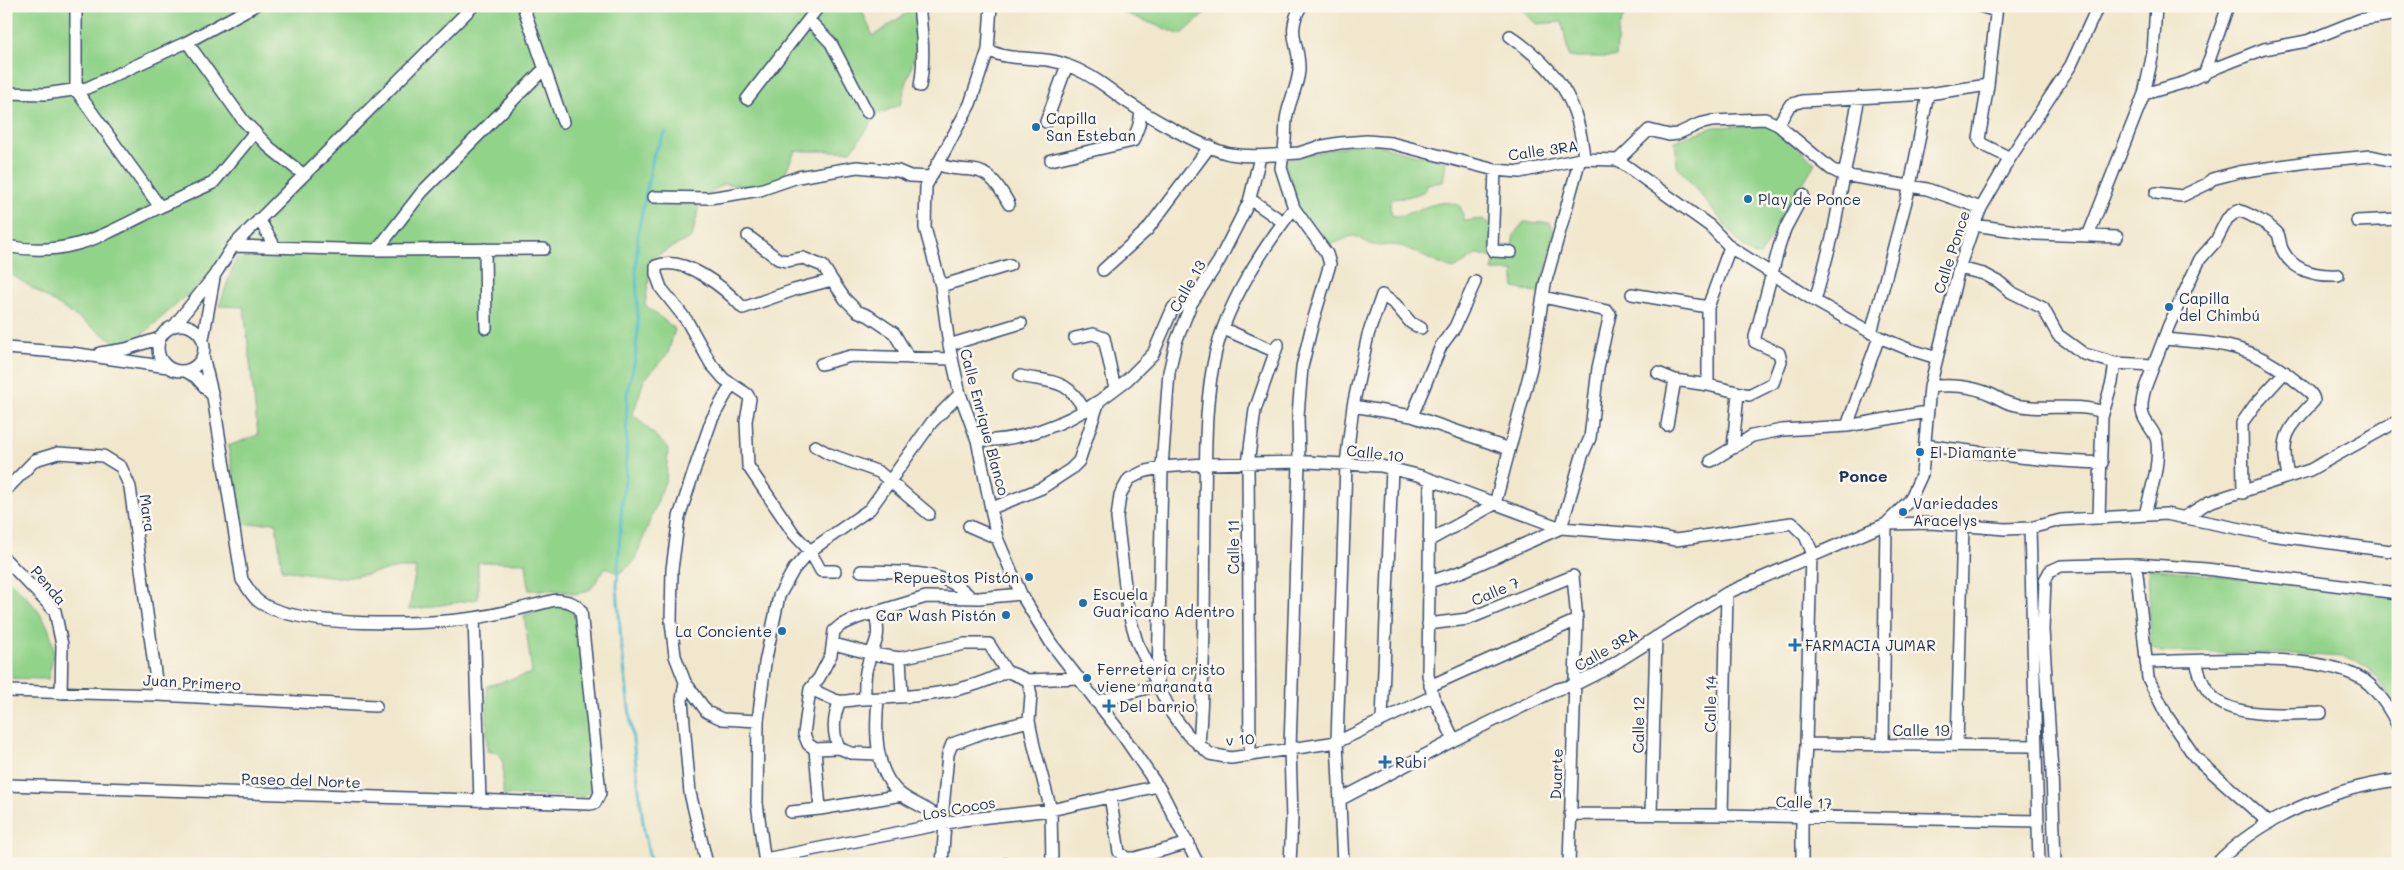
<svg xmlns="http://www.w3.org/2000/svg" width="2404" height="870" viewBox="0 0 2404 870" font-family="Mali,sans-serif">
	<rect width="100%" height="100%" fill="#fbf7ec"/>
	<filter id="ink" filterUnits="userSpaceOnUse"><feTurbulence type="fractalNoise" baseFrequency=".02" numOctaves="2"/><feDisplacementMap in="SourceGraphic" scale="10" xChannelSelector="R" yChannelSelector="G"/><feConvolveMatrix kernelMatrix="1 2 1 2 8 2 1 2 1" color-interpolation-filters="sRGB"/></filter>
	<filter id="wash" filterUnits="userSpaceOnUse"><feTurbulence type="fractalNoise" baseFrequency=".0096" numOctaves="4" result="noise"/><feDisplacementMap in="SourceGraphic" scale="20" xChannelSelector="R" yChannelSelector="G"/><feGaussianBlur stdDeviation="1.12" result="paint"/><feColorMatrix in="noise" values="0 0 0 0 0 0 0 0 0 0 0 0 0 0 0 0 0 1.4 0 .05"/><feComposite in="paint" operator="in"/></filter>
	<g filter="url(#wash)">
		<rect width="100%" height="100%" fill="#f0e7cc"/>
		<path fill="#92d38a" stroke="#568174" d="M6 6H860L873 36 917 6 922 31 900 105 878 114 851 151H795L784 175 769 188 723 184 700 201 692 237 652 258 645 305 675 329 668 353 644 380 633 414 668 448 666 479 634 562 618 574 606 567 591 589 577 594 556 590H529L526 563 478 562V599L409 610 416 568H399L345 578 282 570 276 522 243 525 228 446 258 435 244 307 219 306 240 248 126 349 6 271Z
			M1107 6H1213L1181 35Z
			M1518 6H1628L1618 30 1616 57H1569L1562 22 1536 24Z
			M1771 125 1815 163 1760 255 1752 254 1743 247 1677 166 1675 141 1714 127Z
			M1366 142 1446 162 1443 182 1426 184 1425 191C1413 196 1403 198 1391 199L1390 208 1393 216C1417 215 1436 195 1460 206L1465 221 1483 219 1491 226 1494 246H1512L1514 234 1524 222 1550 223 1554 232 1540 293 1514 288V271H1492L1495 258 1478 254 1454 269C1436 264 1421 254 1404 247 1392 243 1380 248 1369 244 1364 242 1360 238 1355 236 1349 235 1337 245 1325 245L1301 218 1284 160Z
			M2148 568 2398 596V708L2367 666 2344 657 2292 654 2160 652 2151 647Z
			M6 577C26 597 51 618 53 648 54 657 50 669 48 679L6 678Z
			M556 605 573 610 585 663 594 787 583 797 503 795V763L498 753 487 751V686L532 673 524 615Z"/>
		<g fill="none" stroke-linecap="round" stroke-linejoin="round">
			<path stroke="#4dbac8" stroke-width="3" d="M653 864 650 860 644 830 621 642 617 586 622 501 626 475 627 393 635 360 638 327 636 268 638 232 654 153 666 132"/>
		</g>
	</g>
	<g filter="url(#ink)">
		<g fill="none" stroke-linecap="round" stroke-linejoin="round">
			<defs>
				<path id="minor" d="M76 6V90L160 207 213 183 255 132
					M523 6 563 122
					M919 6C922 32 925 60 920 86
					M991 6 988 50 970 104 926 186 925 228 941 286 949 345 960 394 977 440 997 538 1021 594 1051 643 1124 737 1161 791 1198 864
					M1980 6 1996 11
					M1997 6 1988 85 1979 139 1982 144 2010 158
					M809 20 831 43 867 112
					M1510 36C1558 70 1579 100 1584 159
					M187 42 243 120 270 148 304 175
					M988 50C1012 63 1043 54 1069 66 1090 74 1107 87 1124 100 1146 115 1205 149 1230 154 1248 157 1265 156 1283 154 1286 142 1285 132 1286 120 1288 103 1298 87 1299 70 1300 44 1285 34 1301 6
					M2204 75 2228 6
					M6 93 45 94 87 88 187 42 254 6
					M2144 94 2186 82 2218 67 2264 49 2307 41 2359 20 2398 14
					M747 99 819 6
					M1046 122 1067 65
					M1778 125 1790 105 1802 101 1928 94 1988 85
					M1051 160 1133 141 1139 125 1141 111
					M1618 160 1649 130 1669 135 1677 134 1699 124 1712 121 1765 119 1778 125 1831 169 1843 175 1927 189 1981 208
					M937 164C949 169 959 169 972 170 991 171 1001 190 1009 204
					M1495 170 1492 247 1494 251 1511 252
					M2156 193 2182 196 2207 184 2212 179 2239 172 2308 162 2371 156 2398 162
					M654 197 709 198 729 195 760 190 798 177 857 167 898 171 910 176 930 177
					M1250 199 1283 222
					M259 219 275 247
					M2357 221 2398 219
					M1974 225 2036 234 2117 237
					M748 236 778 259 786 261 803 258 823 266 832 280
					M2088 236 2144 94 2153 53 2156 6
					M6 246C69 259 107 233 160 207
					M233 246 377 250 544 249
					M1730 247 1708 307V385L1749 395 1773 383 1781 361 1779 353 1755 342V337L1779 247 1785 229 1803 195
					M485 249 486 328
					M377 250 422 192 544 69
					M1959 268 1984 274 1999 282 2011 292 2043 308 2058 335 2084 354 2115 363 2153 365
					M1103 270 1147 230 1210 146
					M941 286 1010 265
					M1632 294 1708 307
					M1543 297 1607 311 1610 314 1598 368 1590 438 1582 456 1561 528
					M1815 301 1833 234 1859 97
					M158 348a23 23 0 1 1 46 0a23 23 0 1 1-46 0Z
					M174 326 214 276 233 246 473 6
					M1224 329 1274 351
					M1871 333 1910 186 1928 94
					M1075 338 1093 334 1104 338 1115 389
					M203 339 214 278
					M2164 339C2221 344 2250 343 2297 382 2303 387 2314 393 2314 401 2286 431 2280 436 2288 477
					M949 345 1021 323
					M6 348 71 353 168 367
					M100 353 126 349 160 338
					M821 364 851 356 952 359
					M185 371 196 377 212 395
					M1658 373 1675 380 1708 385
					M1020 376C1054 383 1067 378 1085 411
					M1930 387C1949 384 1972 386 1990 394 1997 397 2004 402 2011 404 2041 412 2073 402 2103 412
					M1353 406 1412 416 1509 449
					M1412 416 1441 346 1455 327 1475 282
					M1667 425 1675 380
					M1847 426 1879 337
					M977 440C1015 443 1067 424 1097 402
					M1925 445C1983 453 2042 461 2102 463
					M815 446 829 454 879 472 929 514
					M1733 448 1738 393
					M1711 461 1752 436 1782 430 1847 426 1927 412
					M1430 479 1428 675 1433 696 1454 740
					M6 490 35 460 58 453 103 456 121 467 130 487 158 695
					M2243 493 2242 423 2254 406 2285 372
					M992 508 1042 488 1071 469 1079 461 1099 401 1127 380 1153 354 1173 308 1176 305 1191 304
					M2145 515C2150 492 2160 467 2157 442 2156 432 2146 425 2143 415 2140 406 2143 397 2145 388L2169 325 2200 259 2216 241 2227 219 2238 210C2248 213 2272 226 2278 234 2280 238 2280 245 2282 249 2292 271 2316 276 2338 275
					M2099 518 2102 417 2112 382 2115 363
					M2183 518 2209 502 2310 470 2398 421
					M1886 524 1910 500 1922 474 1930 387 1959 268 1974 225 1981 208 2010 158 2071 65 2098 6
					M969 526 997 538
					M2030 528 2039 864
					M1430 540 1495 504 1531 368 1545 284 1580 159
					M6 560 55 611 62 645 61 693
					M2136 564 2148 678 2167 716 2195 757 2269 823
					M835 571H821L810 551 794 534 748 466 746 421 750 399 747 394 724 379 711 364 687 321 661 288 656 274V266C684 254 726 289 743 308L794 290 832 280 845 299 857 311 869 316 894 333 909 358
					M861 571C896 572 946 568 971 598
					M1429 582 1463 571 1561 528 1649 535 1676 540 1792 523 1805 536 1813 554
					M474 618 480 801
					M1428 624 1468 619 1573 576 1577 620 1569 864
					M834 644 872 654 900 658 965 644H989L1006 671 1028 680 1031 695 1029 721 1034 746 1051 810 1052 864
					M900 658 902 696
					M2196 661C2199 674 2203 687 2212 696 2232 719 2293 714 2321 713
					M2146 662C2199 661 2331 649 2370 685 2382 697 2391 711 2398 726
					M1028 680 1079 678
					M685 682 707 712 722 719 758 721
					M1430 686 1577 620
					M810 689C820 692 829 699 839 701 846 702 855 699 862 699 908 697 966 695 1006 671
					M6 691 158 695 376 706
					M1433 696 1337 742 1231 758 1210 754 1188 735 1172 714 1137 642 1128 611 1117 518 1120 495 1129 479 1143 472 1162 467 1205 464 1307 462 1381 466 1421 476 1561 528
					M865 699C865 688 864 677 867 667 873 642 882 642 875 614
					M878 699C875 730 874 775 903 796 916 805 935 811 945 824L942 864
					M1096 702 1158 685 1162 467 1169 372 1176 342 1191 304 1219 261 1249 202 1260 157
					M1382 720 1392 468
					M1806 744 2036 746
					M1199 745C1205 665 1204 586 1205 506 1206 455 1204 401 1216 351 1228 302 1264 247 1294 208
					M1883 745 1886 524
					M1957 745 1963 525
					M839 748C832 732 833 717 840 701
					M815 749 820 809 902 795
					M879 754 851 753 839 748 815 749 808 744 804 734 810 689 819 678 831 655 834 631 841 625 857 618 926 597 979 598 1021 594
					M1250 754 1248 464 1255 410 1278 344
					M6 785 590 804 595 803 600 793 581 611C575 602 567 601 556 600 529 606 502 614 474 618 428 625 295 629 258 601 252 596 247 586 242 580L213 397 203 356
					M1110 796 1119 852 1126 858H1135L1189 843
					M1341 799 1454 740 1558 689 1574 685 1604 670 1727 593 1886 524 1931 523 2005 529 2030 528 2061 520 2166 514 2271 535 2398 552
					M791 812 820 809
					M1570 814 1722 815 2038 821
					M1651 814 1656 637
					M1722 815 1727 593
					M942 820 948 754 952 744 982 733 1029 721
					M765 859 962 820 1051 810 1158 786
					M707 864 690 793 682 700 685 682 675 656 671 622 672 569 679 517 696 465 712 419 731 385
					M765 864 757 803 758 721 765 663 779 596 794 569 810 551 870 509 932 422 960 394
					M1005 864H1006
					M1290 864 1292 819 1290 748 1299 463 1298 415 1302 367 1313 321 1330 264 1327 254 1294 208 1281 168 1283 154 1299 153 1318 147 1340 143 1367 141 1391 143 1495 170 1520 172 1580 159 1618 160 1710 226 1730 247 1815 301 1879 337 1908 349 1937 358
					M1343 864 1337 742 1346 464 1353 406 1368 335 1382 295 1395 304 1411 323 1421 328
					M1802 864V818L1806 744 1811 555
					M2055 864 2052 772 2043 630 2045 580 2050 571 2061 566 2136 564 2206 569 2398 593
					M2216 864C2262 816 2334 788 2398 780"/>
			</defs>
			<use href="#minor" stroke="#3b4b6e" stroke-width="14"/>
			<use href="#minor" stroke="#fff" stroke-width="11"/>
		</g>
	</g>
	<g fill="#1f6fb2" stroke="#fbf7ec" stroke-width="2">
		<circle cx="1036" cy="127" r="5"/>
		<circle cx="1748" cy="199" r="5"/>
		<circle cx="2169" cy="307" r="5"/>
		<circle cx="1920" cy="452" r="5"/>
		<circle cx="1903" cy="512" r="5"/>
		<circle cx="1029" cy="577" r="5"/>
		<circle cx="1083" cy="603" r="5"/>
		<circle cx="1006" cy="615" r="5"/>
		<circle cx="782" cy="631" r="5"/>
		<path d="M1792.5 637.5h5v5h5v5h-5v5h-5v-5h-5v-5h5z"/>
		<circle cx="1087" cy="678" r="5"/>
		<path d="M1106.5 698.5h5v5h5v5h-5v5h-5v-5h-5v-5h5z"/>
		<path d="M1382.5 754.5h5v5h5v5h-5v5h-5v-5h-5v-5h5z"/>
	</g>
	<g text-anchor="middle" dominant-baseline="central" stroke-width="5" stroke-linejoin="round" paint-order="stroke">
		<g font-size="15" fill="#1b2f5e" stroke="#fbf7ec" text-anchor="start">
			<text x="1046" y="118">Capilla<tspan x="1046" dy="17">San Esteban</tspan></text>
			<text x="1758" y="199">Play de Ponce</text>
			<text x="2179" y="298">Capilla<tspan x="2179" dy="17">del Chimbú</tspan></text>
			<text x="1930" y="452">El Diamante</text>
			<text x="1913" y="503">Variedades<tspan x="1913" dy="17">Aracelys</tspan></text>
			<text x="1019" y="577" text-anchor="end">Repuestos Pistón</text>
			<text x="1093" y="594">Escuela<tspan x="1093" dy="17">Guaricano Adentro</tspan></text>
			<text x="996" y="615" text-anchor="end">Car Wash Pistón</text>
			<text x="772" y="631" text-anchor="end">La Conciente</text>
			<text x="1805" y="645">FARMACIA JUMAR</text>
			<text x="1097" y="669">Ferretería cristo<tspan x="1097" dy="17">viene maranata</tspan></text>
			<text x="1119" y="706">Del barrio</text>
			<text x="1395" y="762">Rubi</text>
		</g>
		<g font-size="15" fill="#1b2f5e" stroke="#fbf7ec">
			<text transform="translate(1543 150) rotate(-8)">Calle 3RA</text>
			<text transform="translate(1951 252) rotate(-72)">Calle Ponce</text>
			<text transform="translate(1187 286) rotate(-60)">Calle 13</text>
			<text transform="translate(985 422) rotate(75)">Calle Enrique Blanco</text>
			<text transform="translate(1375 453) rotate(7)">Calle 10</text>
			<text transform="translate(148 513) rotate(82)">Mara</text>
			<text transform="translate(1233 547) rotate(-90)">Calle 11</text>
			<text transform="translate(49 585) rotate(50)">Penda</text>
			<text transform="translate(1495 591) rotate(-23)">Calle 7</text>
			<text transform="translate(1606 649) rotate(-30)">Calle 3RA</text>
			<text transform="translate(192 682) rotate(3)">Juan Primero</text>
			<text transform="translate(1710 704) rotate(-89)">Calle 14</text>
			<text transform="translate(1638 725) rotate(-89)">Calle 12</text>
			<text x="1921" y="730">Calle 19</text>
			<text transform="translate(1240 739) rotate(-4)">v 10</text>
			<text transform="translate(1556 774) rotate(-88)">Duarte</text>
			<text transform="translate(301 780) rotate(2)">Paseo del Norte</text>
			<text transform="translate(1804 802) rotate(2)">Calle 17</text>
			<text transform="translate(959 808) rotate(-10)">Los Cocos</text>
		</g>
		<g font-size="16" font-weight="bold" fill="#1b2f5e" stroke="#fbf7ec">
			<text x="1863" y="475">Ponce</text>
		</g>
	</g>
	<rect width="2404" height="870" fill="none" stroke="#fbf7ec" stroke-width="25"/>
</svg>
